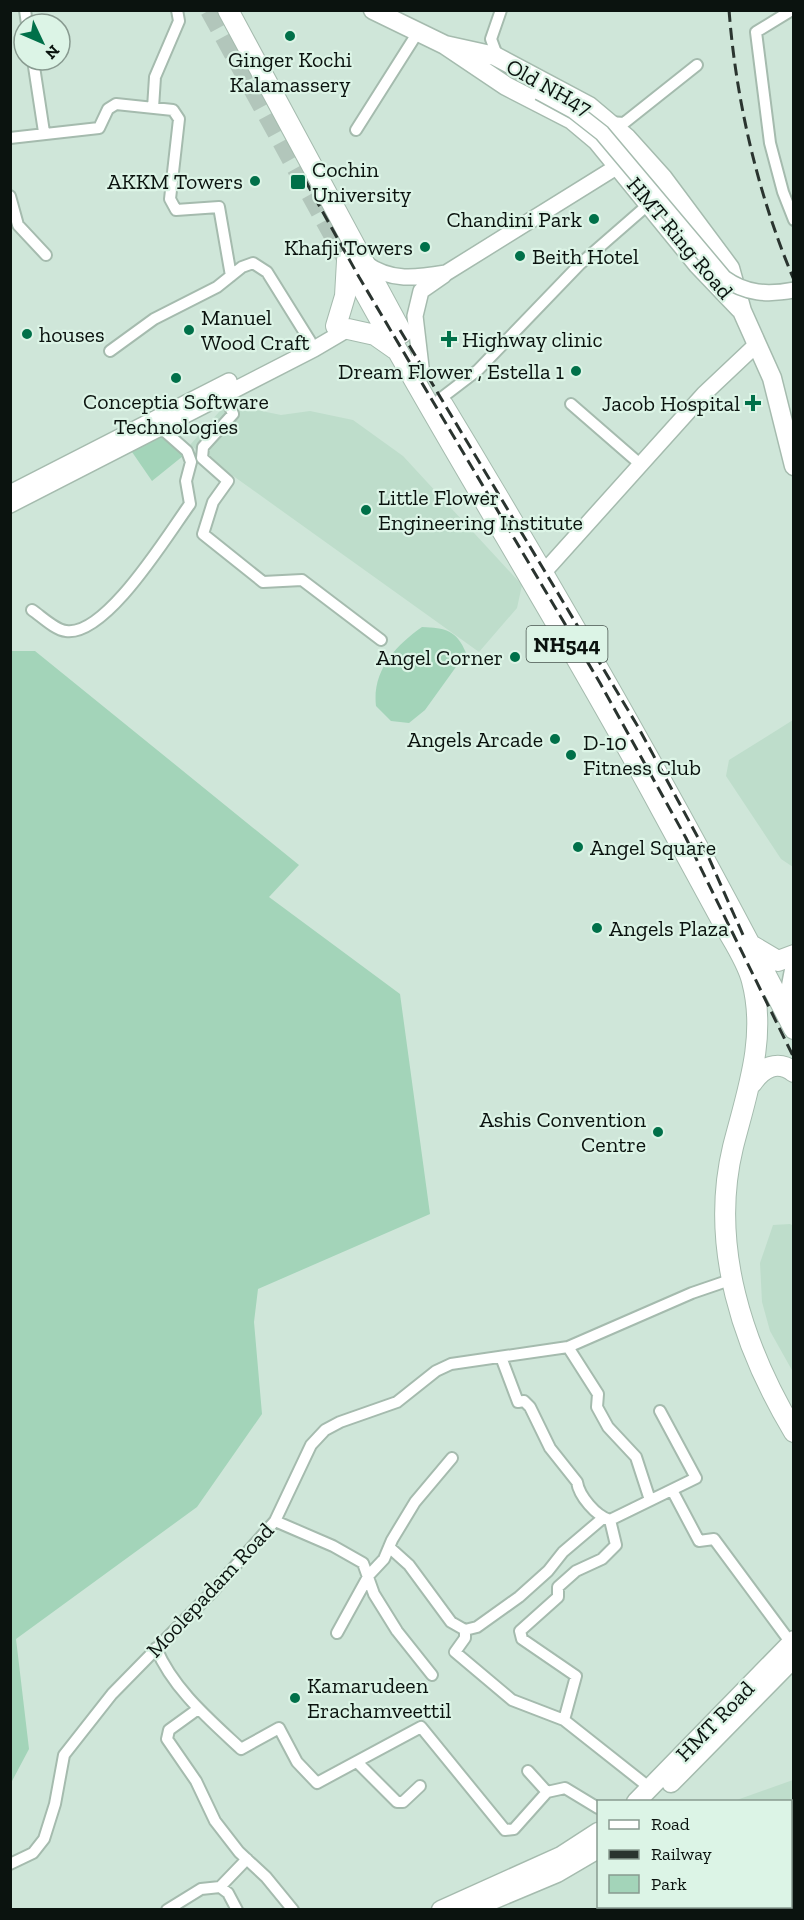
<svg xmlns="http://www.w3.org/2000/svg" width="804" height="1920" viewBox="0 0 804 1920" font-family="'Zilla Slab',serif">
	<rect width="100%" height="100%" fill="#cfe6d9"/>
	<path fill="#beddcb" d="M226 404 281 415 310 411 353 420 403 456 522 585 517 608 479 652 190 445Z
		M793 720V867L781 859 726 776 729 760Z
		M790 1224 794 1226 793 1372 770 1331 762 1302 760 1263 773 1225Z
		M793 1780V1909H621L620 1907 790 1906V1802L734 1801Z"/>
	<path fill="#a3d4b9" d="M163 435 183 456 152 481 132 452Z
		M422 627C445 628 457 630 466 653L425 710 409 723 391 721 376 706C372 671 395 646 422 627Z
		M11 651H35L299 865 269 897 400 994 430 1214 258 1289 254 1322 262 1414 197 1507 16 1639 29 1749 11 1783Z"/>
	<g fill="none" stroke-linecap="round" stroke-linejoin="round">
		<path stroke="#b2c6bb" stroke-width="20" stroke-dasharray="20 10" stroke-linecap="butt" d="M210 10 347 260"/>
		<defs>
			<path id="street" d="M25 10 27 24
				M792 10 756 32 770 143 783 192 794 220
				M498 58 491 39 501 10
				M33 60 44 132
				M153 108 155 77 179 21 177 10
				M609 122 624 123 697 65
				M356 130 418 32
				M10 138 99 128 108 109 116 104 173 110 179 119 170 199 176 210 219 207 231 276
				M10 196 18 225 46 255
				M110 351 154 319 217 287 242 267 253 263 267 272 310 341
				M225 395 233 414 203 447 202 458 228 481 213 502 203 534 263 582 302 580 381 640
				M440 399 478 370 580 264 650 203
				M571 404 640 464
				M32 610C41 616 55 630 66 631 106 637 168 534 190 504L186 481 191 462 187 451 161 428
				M568 1347 598 1394 597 1407 608 1427 636 1457 650 1500
				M501 1357 518 1402 524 1401 530 1407 550 1448 577 1482C579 1496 596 1516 610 1520
				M672 1490 699 1541 714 1539 791 1643
				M275 1521 333 1546 363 1563 374 1594 397 1631 432 1675
				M389 1547 409 1565 451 1622 465 1630V1638L455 1652 512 1700 564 1720
				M465 1630 477 1627 519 1597 548 1571 563 1552 603 1518
				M337 1633 369 1575 384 1559 392 1540 415 1502 452 1458
				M156 1648C173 1689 210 1720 241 1749L279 1728 297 1762 317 1783 421 1727 505 1830 514 1829 547 1792 565 1788 598 1808
				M198 1709 169 1730 167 1739 196 1781 215 1821 239 1852 266 1877 293 1910
				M357 1762 397 1802H403L420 1786
				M528 1771 547 1792
				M650 1788 564 1720 576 1676 522 1639 520 1631 558 1597V1587L576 1571 602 1559 616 1545 610 1520 696 1478 660 1411
				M10 1864 33 1853 44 1839 55 1804 64 1755 112 1694 213 1591 275 1521 311 1445 325 1430 340 1422 397 1402 436 1371 451 1364 568 1347 692 1293 730 1280
				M220 1887 228 1893 237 1910
				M167 1910 201 1889 220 1887 247 1859"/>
			<path id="secondary" d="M365 263C391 282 416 278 446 273L626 161
				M421 367 415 316 421 291 444 275
				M10 493 229 381
				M10 505 314 349 348 329
				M544 572 704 394 757 344"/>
			<path id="primary" d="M373 10 445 45 506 86 572 120 597 141 698 265 740 309
				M445 45 495 56 589 106 627 138 663 178 730 268 742 311 772 378 794 466
				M793 1021 789 996 794 970
				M671 1783 794 1658
				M636 1802 794 1640
				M476 1907 557 1873 598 1849
				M441 1910 561 1856 598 1832"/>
			<path id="highway" d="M228 10 402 333
				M347 260C447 445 561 623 661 809 682 847 702 885 723 923 733 941 747 961 752 981 767 1038 747 1092 733 1147 709 1246 743 1347 794 1432
				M336 326 345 296 347 261
				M348 329 375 335 395 349
				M443 405C567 610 685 816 794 1029
				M751 945 778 961 794 955
				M752 1083C762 1068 777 1059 794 1072"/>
		</defs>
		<use href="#street" stroke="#a5bbae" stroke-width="14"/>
		<use href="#secondary" stroke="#a5bbae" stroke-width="18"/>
		<use href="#primary" stroke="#a5bbae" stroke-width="21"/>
		<use href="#highway" stroke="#a5bbae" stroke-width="22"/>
		<use href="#street" stroke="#fff" stroke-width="10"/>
		<use href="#secondary" stroke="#fff" stroke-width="15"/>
		<use href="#primary" stroke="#fff" stroke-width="18"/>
		<use href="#highway" stroke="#fff" stroke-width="20"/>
		<path stroke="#2a342f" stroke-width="3" stroke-dasharray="12 6" stroke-linecap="butt" d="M729 10C736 101 758 195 794 280
			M305 180 359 277 600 683 686 838 794 1058
			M400 330 637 725 708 856 743 935"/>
		<defs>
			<path id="secondary-bridge" d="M539 92 574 111 602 133 724 278C746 294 768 295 794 290"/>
		</defs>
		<use href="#secondary-bridge" stroke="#a5bbae" stroke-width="18" stroke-linecap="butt"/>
		<use href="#secondary-bridge" stroke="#fff" stroke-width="15"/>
	</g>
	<g fill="#007049" stroke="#dcf4e6" stroke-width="2">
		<circle cx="290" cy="36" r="6"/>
		<circle cx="255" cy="181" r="6"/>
		<rect x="290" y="174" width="16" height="16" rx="3"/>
		<circle cx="594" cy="219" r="6"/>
		<circle cx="425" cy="247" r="6"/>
		<circle cx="520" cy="256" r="6"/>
		<circle cx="189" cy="330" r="6"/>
		<circle cx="27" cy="334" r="6"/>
		<path d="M446 330h6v6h6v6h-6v6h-6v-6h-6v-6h6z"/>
		<circle cx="576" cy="371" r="6"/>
		<circle cx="176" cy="378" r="6"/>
		<path d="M750 394h6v6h6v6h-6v6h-6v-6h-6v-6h6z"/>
		<circle cx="366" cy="510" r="6"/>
		<circle cx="515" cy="657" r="6"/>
		<circle cx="555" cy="739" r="6"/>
		<circle cx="571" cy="755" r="6"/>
		<circle cx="578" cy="847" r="6"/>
		<circle cx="597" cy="928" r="6"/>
		<circle cx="658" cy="1132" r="6"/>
		<circle cx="295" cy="1698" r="6"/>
	</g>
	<g text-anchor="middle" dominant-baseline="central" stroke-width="4.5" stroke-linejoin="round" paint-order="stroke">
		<rect fill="#dcf4e6" stroke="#4a5650" stroke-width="1.5" x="526.5" y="626" width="81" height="36" rx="4.5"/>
		<g font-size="21" font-weight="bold" fill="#0b130f">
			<text x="567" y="644">NH544</text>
		</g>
		<g font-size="22" fill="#0b130f" stroke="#dcf4e6" text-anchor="start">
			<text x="290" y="59" text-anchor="middle">Ginger Kochi<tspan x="290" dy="25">Kalamassery</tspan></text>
			<text x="312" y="169">Cochin<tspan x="312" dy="25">University</tspan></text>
			<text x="243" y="181" text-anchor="end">AKKM Towers</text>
			<text x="582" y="219" text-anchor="end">Chandini Park</text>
			<text x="413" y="247" text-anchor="end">Khafji Towers</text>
			<text x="532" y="256">Beith Hotel</text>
			<text x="201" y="317">Manuel<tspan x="201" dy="25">Wood Craft</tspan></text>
			<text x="39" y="334">houses</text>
			<text x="462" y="339">Highway clinic</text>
			<text x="564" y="371" text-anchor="end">Dream Flower , Estella 1</text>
			<text x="176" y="401" text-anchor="middle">Conceptia Software<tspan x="176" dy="25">Technologies</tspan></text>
			<text x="740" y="403" text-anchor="end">Jacob Hospital</text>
			<text x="378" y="497">Little Flower<tspan x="378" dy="25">Engineering Institute</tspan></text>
			<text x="503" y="657" text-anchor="end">Angel Corner</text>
			<text x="543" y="739" text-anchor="end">Angels Arcade</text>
			<text x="583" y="742">D-10<tspan x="583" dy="25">Fitness Club</tspan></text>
			<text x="590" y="847">Angel Square</text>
			<text x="609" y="928">Angels Plaza</text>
			<text x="646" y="1119" text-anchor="end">Ashis Convention<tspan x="646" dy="25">Centre</tspan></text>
			<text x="307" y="1685">Kamarudeen<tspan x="307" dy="25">Erachamveettil</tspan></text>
		</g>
		<g font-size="22" fill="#0b130f" stroke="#dcf4e6">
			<text transform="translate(549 87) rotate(29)">Old NH47</text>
			<text transform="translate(680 238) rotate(50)">HMT Ring Road</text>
			<text transform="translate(210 1590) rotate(-47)">Moolepadam Road</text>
			<text transform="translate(715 1721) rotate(-46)">HMT Road</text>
		</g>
	</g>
	<rect width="804" height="1920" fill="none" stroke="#0b130f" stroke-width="24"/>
	<rect x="597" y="1800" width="195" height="108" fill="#dcf4e6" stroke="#889a90" stroke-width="1.5"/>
	<rect x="609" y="1820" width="30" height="9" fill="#ffffff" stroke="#889a90" stroke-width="1.5"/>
	<text x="651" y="1830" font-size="18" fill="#0b130f">Road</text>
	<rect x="609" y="1850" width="30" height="9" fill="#2a342f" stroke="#889a90" stroke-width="1.5"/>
	<text x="651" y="1860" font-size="18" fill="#0b130f">Railway</text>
	<rect x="609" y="1875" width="30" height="18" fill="#a3d4b9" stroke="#889a90" stroke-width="1.5"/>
	<text x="651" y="1890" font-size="18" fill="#0b130f">Park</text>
	<g transform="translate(42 42) rotate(134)"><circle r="28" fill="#dcf4e6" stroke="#889a90" stroke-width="1.5"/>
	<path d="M0-4.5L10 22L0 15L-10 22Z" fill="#007049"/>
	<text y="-9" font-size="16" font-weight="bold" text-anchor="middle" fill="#0b130f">N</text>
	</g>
</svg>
